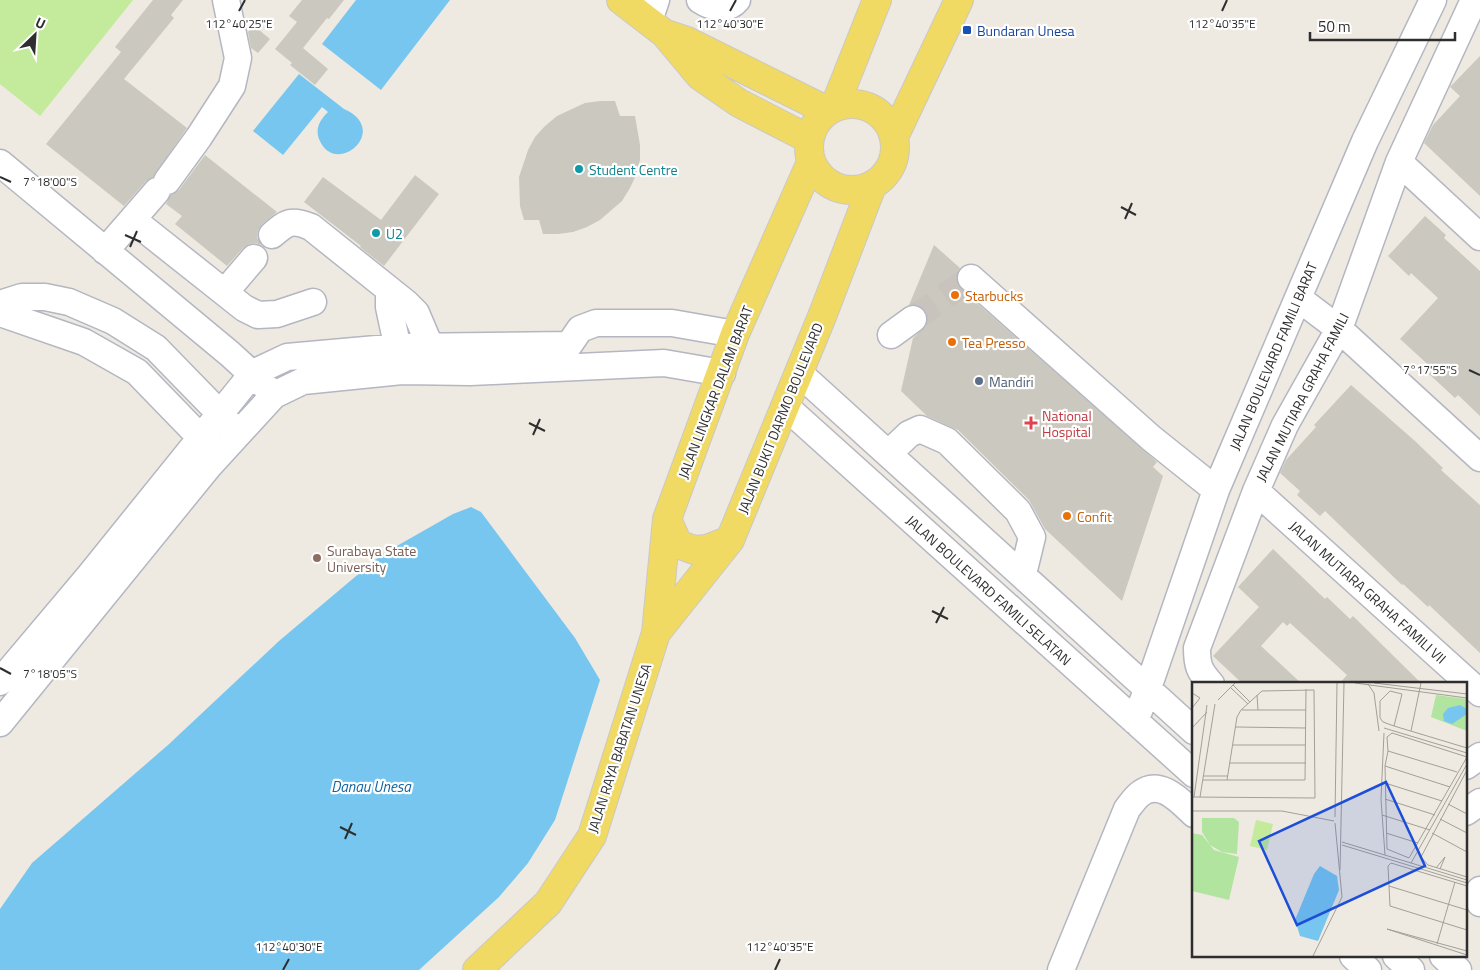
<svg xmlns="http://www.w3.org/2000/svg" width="1480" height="970" viewBox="0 0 1480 970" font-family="'Titillium Web',sans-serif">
	<rect width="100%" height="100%" fill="#efeae1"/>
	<path fill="#c3eb9b" d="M0 0H133L40 116 0 84Z"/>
	<path fill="#76c6ef" d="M356 0H450L381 90 322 44Z
		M299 74 344 109C392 130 335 179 319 139 315 128 320 120 328 112L322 107 283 155 253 131Z
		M471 507 481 512 575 638 600 680 555 820 528 863 499 897 419 970H0V909L32 863 168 745 279 641 381 555 453 514Z"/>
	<path fill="#cbc8bf" d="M153 0H183L171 15 174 18 124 79 187 128 153 177 146 181 124 206 46 144 121 52 115 47Z
		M302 0H344L329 19 327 18 303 48 328 69 315 85 290 65 292 63 275 49 297 22 289 16Z
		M253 25 270 39 258 53 251 48 248 32Z
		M1480 56V196L1424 143 1433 125 1460 96 1450 87Z
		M600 101H615L620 116H635L640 145V160L636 175 630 188 622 201 600 220 587 227 573 232 558 234H543L539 220H524L520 206 519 177 528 150 535 137 545 126 557 116 585 103Z
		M205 155 277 212 262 224 258 230 257 238 262 245 256 243 249 244 243 248 227 266 175 224 182 216 166 204 171 195 179 190Z
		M415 175 439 194 384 266 360 247 361 246 304 202 323 177 381 220Z
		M1425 216 1446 235 1444 238 1480 271V416L1458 395 1455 398 1429 374 1434 370 1400 339 1438 298 1411 273 1409 276 1388 256Z
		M934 245 960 268 956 275 957 283 961 289 1157 462 1153 467 1163 476 1122 601 1045 529 1029 500 958 430 927 416 901 391 913 338 926 326 928 318 925 311 920 306 909 305Z
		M1351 385 1415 441 1443 468 1441 470 1480 505V653L1429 605 1428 607 1403 584 1402 585 1325 511 1320 516 1297 495 1300 491 1280 473 1286 460 1316 427 1314 425Z
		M1273 549 1325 599 1327 597 1350 619 1353 616 1422 684H1339L1347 675 1290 623 1287 626 1283 622 1261 646 1302 684H1243L1213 656 1259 607 1238 587Z"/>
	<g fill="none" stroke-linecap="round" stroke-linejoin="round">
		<path stroke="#c8c4bd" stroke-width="26" stroke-dasharray="26 13" stroke-linecap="butt" d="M913 319 971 278"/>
		<defs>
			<path id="minor" d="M700 0C711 7 727 12 737 0
				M649 21 656 0
				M1399 162 1480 237
				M0 163 230 354 265 386
				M167 181 199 137 232 86 238 58 226 0
				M133 220 244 308 258 315 277 314 313 302
				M272 235C287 222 291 219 311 227L406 303 416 313 430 346V362
				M105 251 157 191
				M971 278 1151 438 1216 490
				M389 290V307L401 363
				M225 292 254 258
				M1298 298 1339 329 1480 458
				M0 304 22 297H45L69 302 113 321 156 348 231 425
				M0 313 84 342 137 372 200 437 212 448
				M891 335 913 319
				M799 373 1194 731
				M785 406 1194 774
				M889 453 909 434 920 429 947 441 1018 511 1032 537 1023 574
				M1256 491 1480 693
				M0 682 90 575 253 373 287 357 399 347 569 345 580 329 596 323H672L735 334
				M1211 684C1199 671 1197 665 1197 648L1256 491 1285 425 1339 329 1399 162 1474 0
				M1135 721 1148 688 1216 490 1365 141 1433 0
				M0 723 208 467 274 395 303 381 402 371 470 372 664 363 722 373
				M1466 766 1480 756
				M1466 812 1480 802
				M1480 890V903
				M1353 956 1368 970
				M1396 956 1411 970
				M1443 956 1458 970
				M1061 970 1127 809C1131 804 1135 798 1140 794 1160 778 1180 801 1194 814"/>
			<path id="major" d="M621 0 665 34 700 76 739 103 809 139
				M666 34 687 41 828 111
				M809 147a43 43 0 1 1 86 0a43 43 0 1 1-86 0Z
				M834 108 877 0
				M894 137 959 0
				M667 519 678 544 694 550 707 549 730 540
				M656 633 730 540 823 314 872 186
				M477 970 548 903 592 836 656 633 667 519 735 334 811 162"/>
		</defs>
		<use href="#minor" stroke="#b4b6c1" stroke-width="29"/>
		<use href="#major" stroke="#c9c9c9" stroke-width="30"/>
		<use href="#minor" stroke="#fff" stroke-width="26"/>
		<use href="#major" stroke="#f0da64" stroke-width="28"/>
	</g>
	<path fill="none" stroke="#2e2e2e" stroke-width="2" d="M239 11 245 0M730 11 736 0M1222 11 1227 0M0 177 11 182M1121 207 1136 215M1125 219 1132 203M125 235 141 242M130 247 137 231M1469 370 1480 375M529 423 545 431M533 435 540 419M932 611 948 619M936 623 944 607M0 668 11 674M340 827 356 835M345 839 352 823M283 970 289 959M775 970 780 959"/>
	<rect fill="#1a4fb4" stroke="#fff" stroke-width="2" x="962" y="25" width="10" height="10" rx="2.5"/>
	<g fill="#0f9aa8" stroke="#fff" stroke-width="2">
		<circle cx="579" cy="169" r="5"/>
		<circle cx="376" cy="233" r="5"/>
	</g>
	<g fill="#e8710a" stroke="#fff" stroke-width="2">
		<circle cx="955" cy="295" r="5"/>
		<circle cx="952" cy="342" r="5"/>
		<circle cx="1067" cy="516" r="5"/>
	</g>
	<circle fill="#5c6f8a" stroke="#fff" stroke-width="2" cx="979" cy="381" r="5"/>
	<path fill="#e0444e" stroke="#fff" stroke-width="2" d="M1028.5 415.5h5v5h5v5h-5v5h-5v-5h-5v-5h5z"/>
	<circle fill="#8d6e63" stroke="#fff" stroke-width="2" cx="317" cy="558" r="5"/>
	<g text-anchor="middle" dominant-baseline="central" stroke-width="4.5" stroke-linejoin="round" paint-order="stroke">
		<g font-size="14" fill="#164399" stroke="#fff" text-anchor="start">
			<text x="977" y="30">Bundaran Unesa</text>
		</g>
		<g font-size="14" fill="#0d838f" stroke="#fff" text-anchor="start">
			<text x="589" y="169">Student Centre</text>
			<text x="386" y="233">U2</text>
		</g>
		<g font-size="14" fill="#c56008" stroke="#fff" text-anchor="start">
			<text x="965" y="295">Starbucks</text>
			<text x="962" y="342">Tea Presso</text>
			<text x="1077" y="516">Confit</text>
		</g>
		<g font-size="14" fill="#2e2e2e" stroke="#fff">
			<text transform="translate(1273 356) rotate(-67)">JALAN BOULEVARD FAMILI BARAT</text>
			<text transform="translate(715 392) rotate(-69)">JALAN LINGKAR DALAM BARAT</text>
			<text transform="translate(1302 397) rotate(-63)">JALAN MUTIARA GRAHA FAMILI</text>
			<text transform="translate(780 418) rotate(-68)">JALAN BUKIT DARMO BOULEVARD</text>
			<text transform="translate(989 590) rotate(42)">JALAN BOULEVARD FAMILI SELATAN</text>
			<text transform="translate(1368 592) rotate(42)">JALAN MUTIARA GRAHA FAMILI VII</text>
			<text transform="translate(619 748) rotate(-72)">JALAN RAYA BABATAN UNESA</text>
		</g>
		<g font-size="14" fill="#4e5e75" stroke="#fff" text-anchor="start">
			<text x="989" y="381">Mandiri</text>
		</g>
		<g font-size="14" fill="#be3a42" stroke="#fff" text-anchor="start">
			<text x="1042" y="415">National<tspan x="1042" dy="16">Hospital</tspan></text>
		</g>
		<g font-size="14" fill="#785e54" stroke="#fff" text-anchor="start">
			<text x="327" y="550">Surabaya State<tspan x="327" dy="16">University</tspan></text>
		</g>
		<g font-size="15" font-style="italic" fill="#0f64a1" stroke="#fff">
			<text x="371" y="786">Danau Unesa</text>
		</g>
	</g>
	<g transform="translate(1192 682)">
		<rect width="275" height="275" fill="#efeae1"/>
		<path d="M244 13 275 17V49L239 35ZM10 136H42L47 140 45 172 30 170 18 163 10 150ZM0 151 10 153 22 168 47 175 37 218 0 209Z" fill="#b1e49f"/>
		<path d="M64 138 81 142 75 168 58 164Z" fill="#c3eb9b"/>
		<path d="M268 23 275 27V32L260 42 252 39 251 32 256 26ZM128 184 145 194 147 208 126 259 108 254 103 238 122 192Z" fill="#76c6ef"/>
		<path fill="none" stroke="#a29f99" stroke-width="1" d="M163 1 275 16M182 1 275 12M176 2 182 11 187 49M41 3 58 20M39 6 56 22M0 11 8 16 0 26M65 13 66 28M26 18 43 1M50 28H114M202 44 210 12 198 9 188 19V36L191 40 202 44 275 66M44 45 114 46M0 46 15 30M192 46 275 71M219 49 229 1M192 51 189 117 193 173M200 51 275 75 217 176 195 167 193 84 196 69 195 55ZM41 63H114M196 69 265 90M38 81H114M193 84 258 105M275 88 229 175 236 183 275 195M12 94H36M11 98H113L114 7M193 101 250 119M0 115 123 116 122 8 70 9 49 28 45 35 35 98M2 115 15 23M8 115 23 22M193 117 243 133M256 122 275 132M0 129H90L142 139M190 133 238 148M143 135 145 1M248 137 275 151M194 151 226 161M240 151 275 170M150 160 275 198M150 163 275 201M219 181 275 82M244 186 253 175 248 187M148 188 152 1M197 204 275 228M275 204 199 181 196 184 198 224 275 248M245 262 263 200M275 269 195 247 275 273M121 274 150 215 143 141"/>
		<path fill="#1d4ed8" fill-opacity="0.15" stroke="#1d4ed8" stroke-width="2.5" d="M194 100 233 184 105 243 67 159Z"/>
		<rect width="275" height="275" fill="none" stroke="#2e2e2e" stroke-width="2.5"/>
	</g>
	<g font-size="12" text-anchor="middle" fill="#2e2e2e" stroke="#fff" stroke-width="4.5" stroke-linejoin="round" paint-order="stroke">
		<text x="239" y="28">112°40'25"E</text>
		<text x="730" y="28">112°40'30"E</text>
		<text x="1222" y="28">112°40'35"E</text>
		<text x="50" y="186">7°18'00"S</text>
		<text x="1430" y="374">7°17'55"S</text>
		<text x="50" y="678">7°18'05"S</text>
		<text x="289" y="951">112°40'30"E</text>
		<text x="780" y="951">112°40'35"E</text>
	</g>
	<g transform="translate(35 35) rotate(25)" stroke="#ffffff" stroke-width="4" paint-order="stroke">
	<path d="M0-4L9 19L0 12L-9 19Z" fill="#2e2e2e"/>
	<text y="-8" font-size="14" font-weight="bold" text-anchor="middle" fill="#2e2e2e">U</text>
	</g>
	<path d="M1310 32v8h145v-8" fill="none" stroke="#2e2e2e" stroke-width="2.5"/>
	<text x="1318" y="32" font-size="15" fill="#2e2e2e" stroke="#ffffff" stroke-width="4" paint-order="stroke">50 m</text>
</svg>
